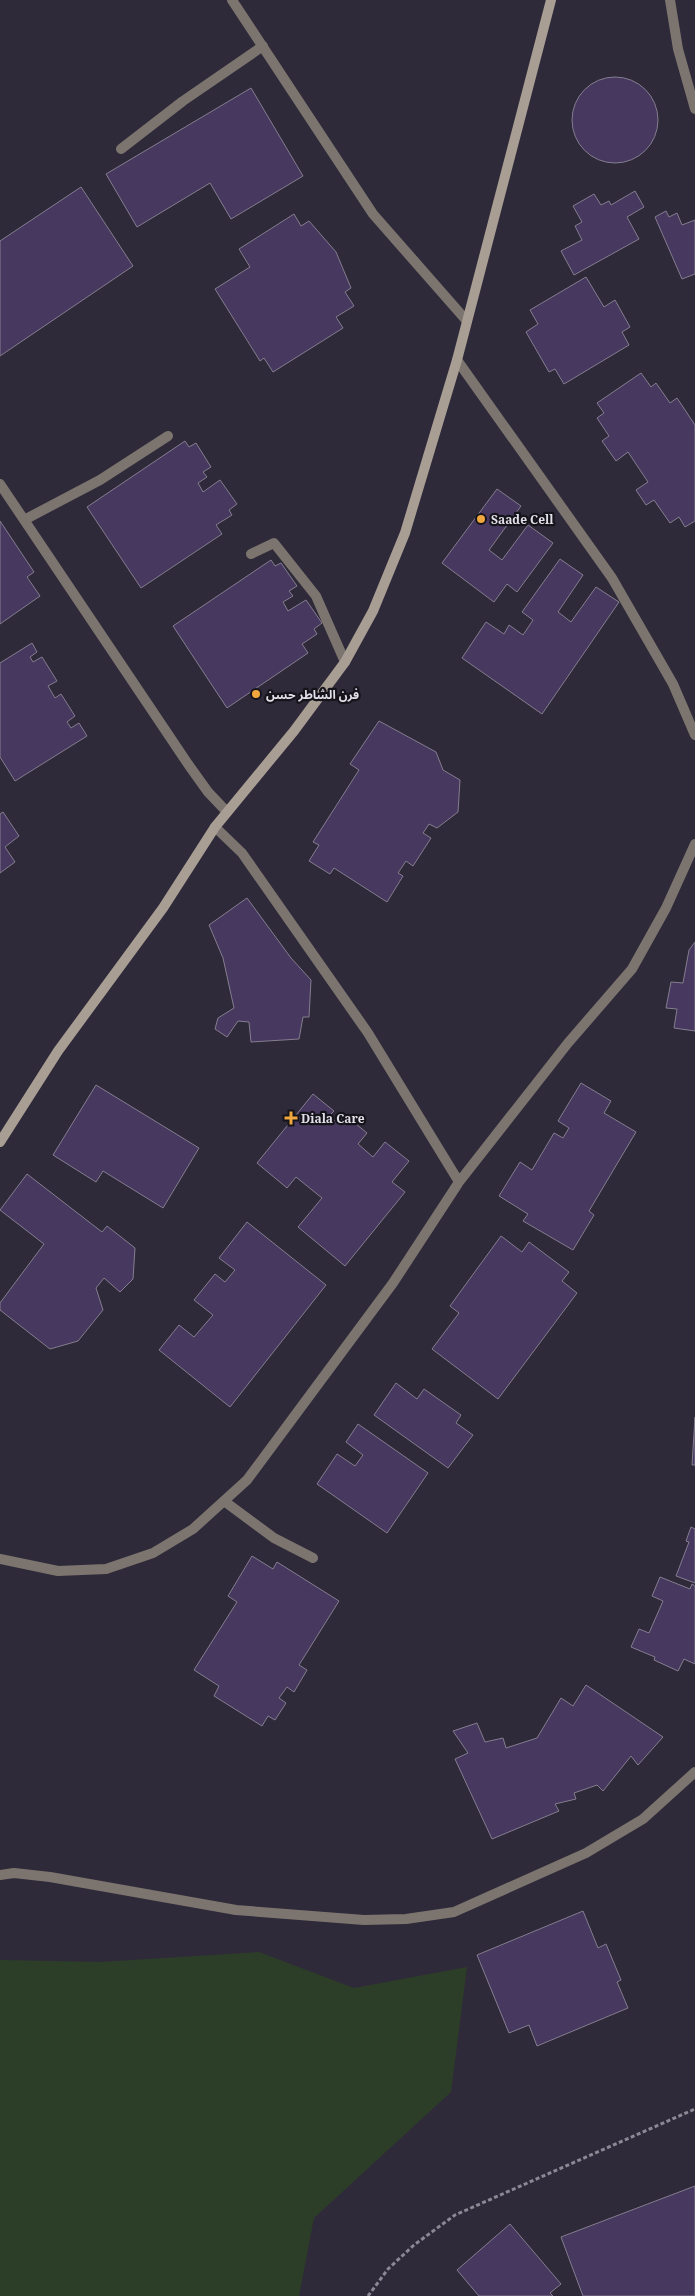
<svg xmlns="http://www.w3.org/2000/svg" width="695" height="2296" viewBox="0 0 695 2296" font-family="'Noto Serif','Noto Sans Arabic',serif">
	<rect width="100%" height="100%" fill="#2f2a39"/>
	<path fill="#2d3e28" d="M259 1952 354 1988 467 1967 451 2092 314 2218 299 2296H0V1960L101 1962Z"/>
	<path fill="#47385f" stroke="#847e8f" d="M572 120a43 43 0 1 1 86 0a43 43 0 1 1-86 0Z
		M251 88 303 176 231 219 210 183 137 227 106 174Z
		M81 187 133 266 0 356V241Z
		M635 191 644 207 627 217 639 239 574 275 561 251 582 240 575 226 582 222 573 206 594 194 601 205 609 201 611 205Z
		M666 211 669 217 677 213 682 225 695 220V274L682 279 655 217Z
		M294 214 301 226 309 221 336 252 351 288 345 292 354 306 336 317 343 328 273 372 264 358 260 361 215 289 250 267 239 249Z
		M586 277 604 307 615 300 630 327 622 332 629 345 564 384 555 369 549 372 526 332 538 324 530 310Z
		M641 373 651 387 656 383 670 403 677 398 695 425V521L685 527 679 517 670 523 654 500 646 505 636 490 648 482 628 452 616 461 602 441 609 436 597 418 604 413 597 403Z
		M185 441 189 447 196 443 211 467 203 472 207 477 198 483 203 492 220 480 237 504 229 510 232 515 216 525 222 534 141 588 87 507Z
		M497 489 521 506 489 550 502 560 528 525 553 543 517 592 507 584 494 602 442 563Z
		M0 521 34 572 27 577 40 596 0 624Z
		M560 559 583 575 558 612 571 622 596 587 619 602 542 714 462 658 486 622 504 634 509 625 523 635 533 620 522 612Z
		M271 560 275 566 281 563 297 586 289 591 293 596 283 602 288 611 306 600 322 623 314 629 317 634 302 644 308 653 227 708 173 626Z
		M32 643 37 652 30 657 33 662 42 657 57 681 48 686 55 698 61 694 75 716 67 722 71 728 79 723 87 736 15 781 0 757V663Z
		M379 721 436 752 443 770 460 780 458 812 437 828 429 824 423 833 431 838 413 866 406 861 398 873 403 876 387 902 334 868 330 874 309 861 319 845 313 842 359 770 350 764Z
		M3 812 19 836 5 847 15 862 0 873V814Z
		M247 898 291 958 311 980 309 1017H303L299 1039 251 1042 249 1022 238 1021 227 1037 215 1029 218 1018 234 1008 223 958 209 925Z
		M695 942V1031L674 1028 677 1009 666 1008 671 982 683 983 689 950Z
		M581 1083 611 1101 604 1113 636 1132 589 1211 594 1215 573 1250 523 1221 528 1214 499 1196 520 1162 532 1170 554 1133 563 1138 569 1128 558 1121Z
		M96 1085 199 1148 163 1208 103 1171 96 1182 53 1155Z
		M313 1094 334 1111 329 1116 338 1123 345 1115 367 1133 358 1144 373 1157 385 1142 409 1161 392 1182 405 1192 345 1266 298 1227 322 1198 296 1177 287 1188 257 1163Z
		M27 1174 102 1232 107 1226 135 1248 133 1279 120 1292 104 1278 96 1288 103 1310 78 1341 50 1349 0 1310V1303L44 1244 0 1210Z
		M247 1222 326 1285 230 1407 159 1350 179 1325 194 1337 213 1315 194 1300 215 1274 225 1282 235 1270 219 1258Z
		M501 1236 522 1252 529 1242 569 1272 562 1281 577 1293 498 1399 432 1349 459 1313 450 1306Z
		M396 1383 417 1399 424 1389 461 1415 456 1423 473 1435 448 1468 374 1415Z
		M695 1417V1465H692Z
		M358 1424 428 1473 387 1533 317 1484 337 1454 355 1466 363 1455 346 1442Z
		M691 1527 695 1529V1583L676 1576 689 1542 686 1541Z
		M252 1556 273 1569 277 1562 339 1601 299 1665 307 1670 294 1692 287 1687 279 1698 286 1703 275 1720 268 1716 262 1726 214 1696 219 1686 194 1670 237 1602 228 1596Z
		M660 1577 690 1589 692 1584 695 1586V1664L684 1659 678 1671 654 1660 655 1657 631 1647 639 1629 649 1633 663 1601 652 1596Z
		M586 1685 663 1737 638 1765 631 1756 603 1791 597 1785 574 1793 576 1799 555 1804 559 1811 492 1839 455 1759 468 1753 453 1731 477 1723 485 1742 503 1738 506 1748 537 1738 561 1698 573 1706Z
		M583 1911 598 1948 606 1944 621 1980 617 1982 628 2008 537 2046 529 2025 509 2033 477 1955Z
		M695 2186V2296H583L561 2237Z
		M510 2224 561 2284 550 2293 553 2296H479L457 2270Z"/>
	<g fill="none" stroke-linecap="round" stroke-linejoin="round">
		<path stroke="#8c8894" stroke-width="3" stroke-dasharray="4 2.5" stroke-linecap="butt" d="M368 2296 388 2269 414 2245 455 2215 695 2109"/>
		<path stroke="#7c756f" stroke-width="10" d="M232 0 373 214 466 320
			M670 0 678 49 695 109
			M121 149 183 101 263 46
			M457 360 612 578 673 684 695 735
			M0 484 188 764 208 792 227 812
			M24 520 100 480 168 436
			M251 554 274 543 316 596 345 662
			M215 827 242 853 368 1033 459 1182
			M224 1501 274 1538 313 1558
			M0 1559 58 1571 106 1569 153 1553 193 1529 247 1480 393 1283 459 1182 568 1043 632 969 666 908 695 844
			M0 1875 14 1873 50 1877 236 1910 364 1920 406 1919 454 1912 586 1853 643 1819 695 1772"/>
		<path stroke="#a89e94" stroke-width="10" d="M0 1142 58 1051 163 908 215 827 294 731 345 662 373 611 405 533 457 360 551 0"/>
	</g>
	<g fill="#efa73e" stroke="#16141b" stroke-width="2">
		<circle cx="481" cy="519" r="5"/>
		<circle cx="256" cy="694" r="5"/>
		<path d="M288.5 1110.5h5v5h5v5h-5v5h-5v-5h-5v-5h5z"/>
	</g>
	<g text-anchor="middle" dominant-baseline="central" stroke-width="4.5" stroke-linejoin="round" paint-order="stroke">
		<g font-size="12" font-weight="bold" fill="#e2dfe9" stroke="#16141b" text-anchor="start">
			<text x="491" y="519">Saade Cell</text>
			<text x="266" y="694">فرن الشاطر حسن</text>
			<text x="301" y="1118">Diala Care</text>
		</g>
	</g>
</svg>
